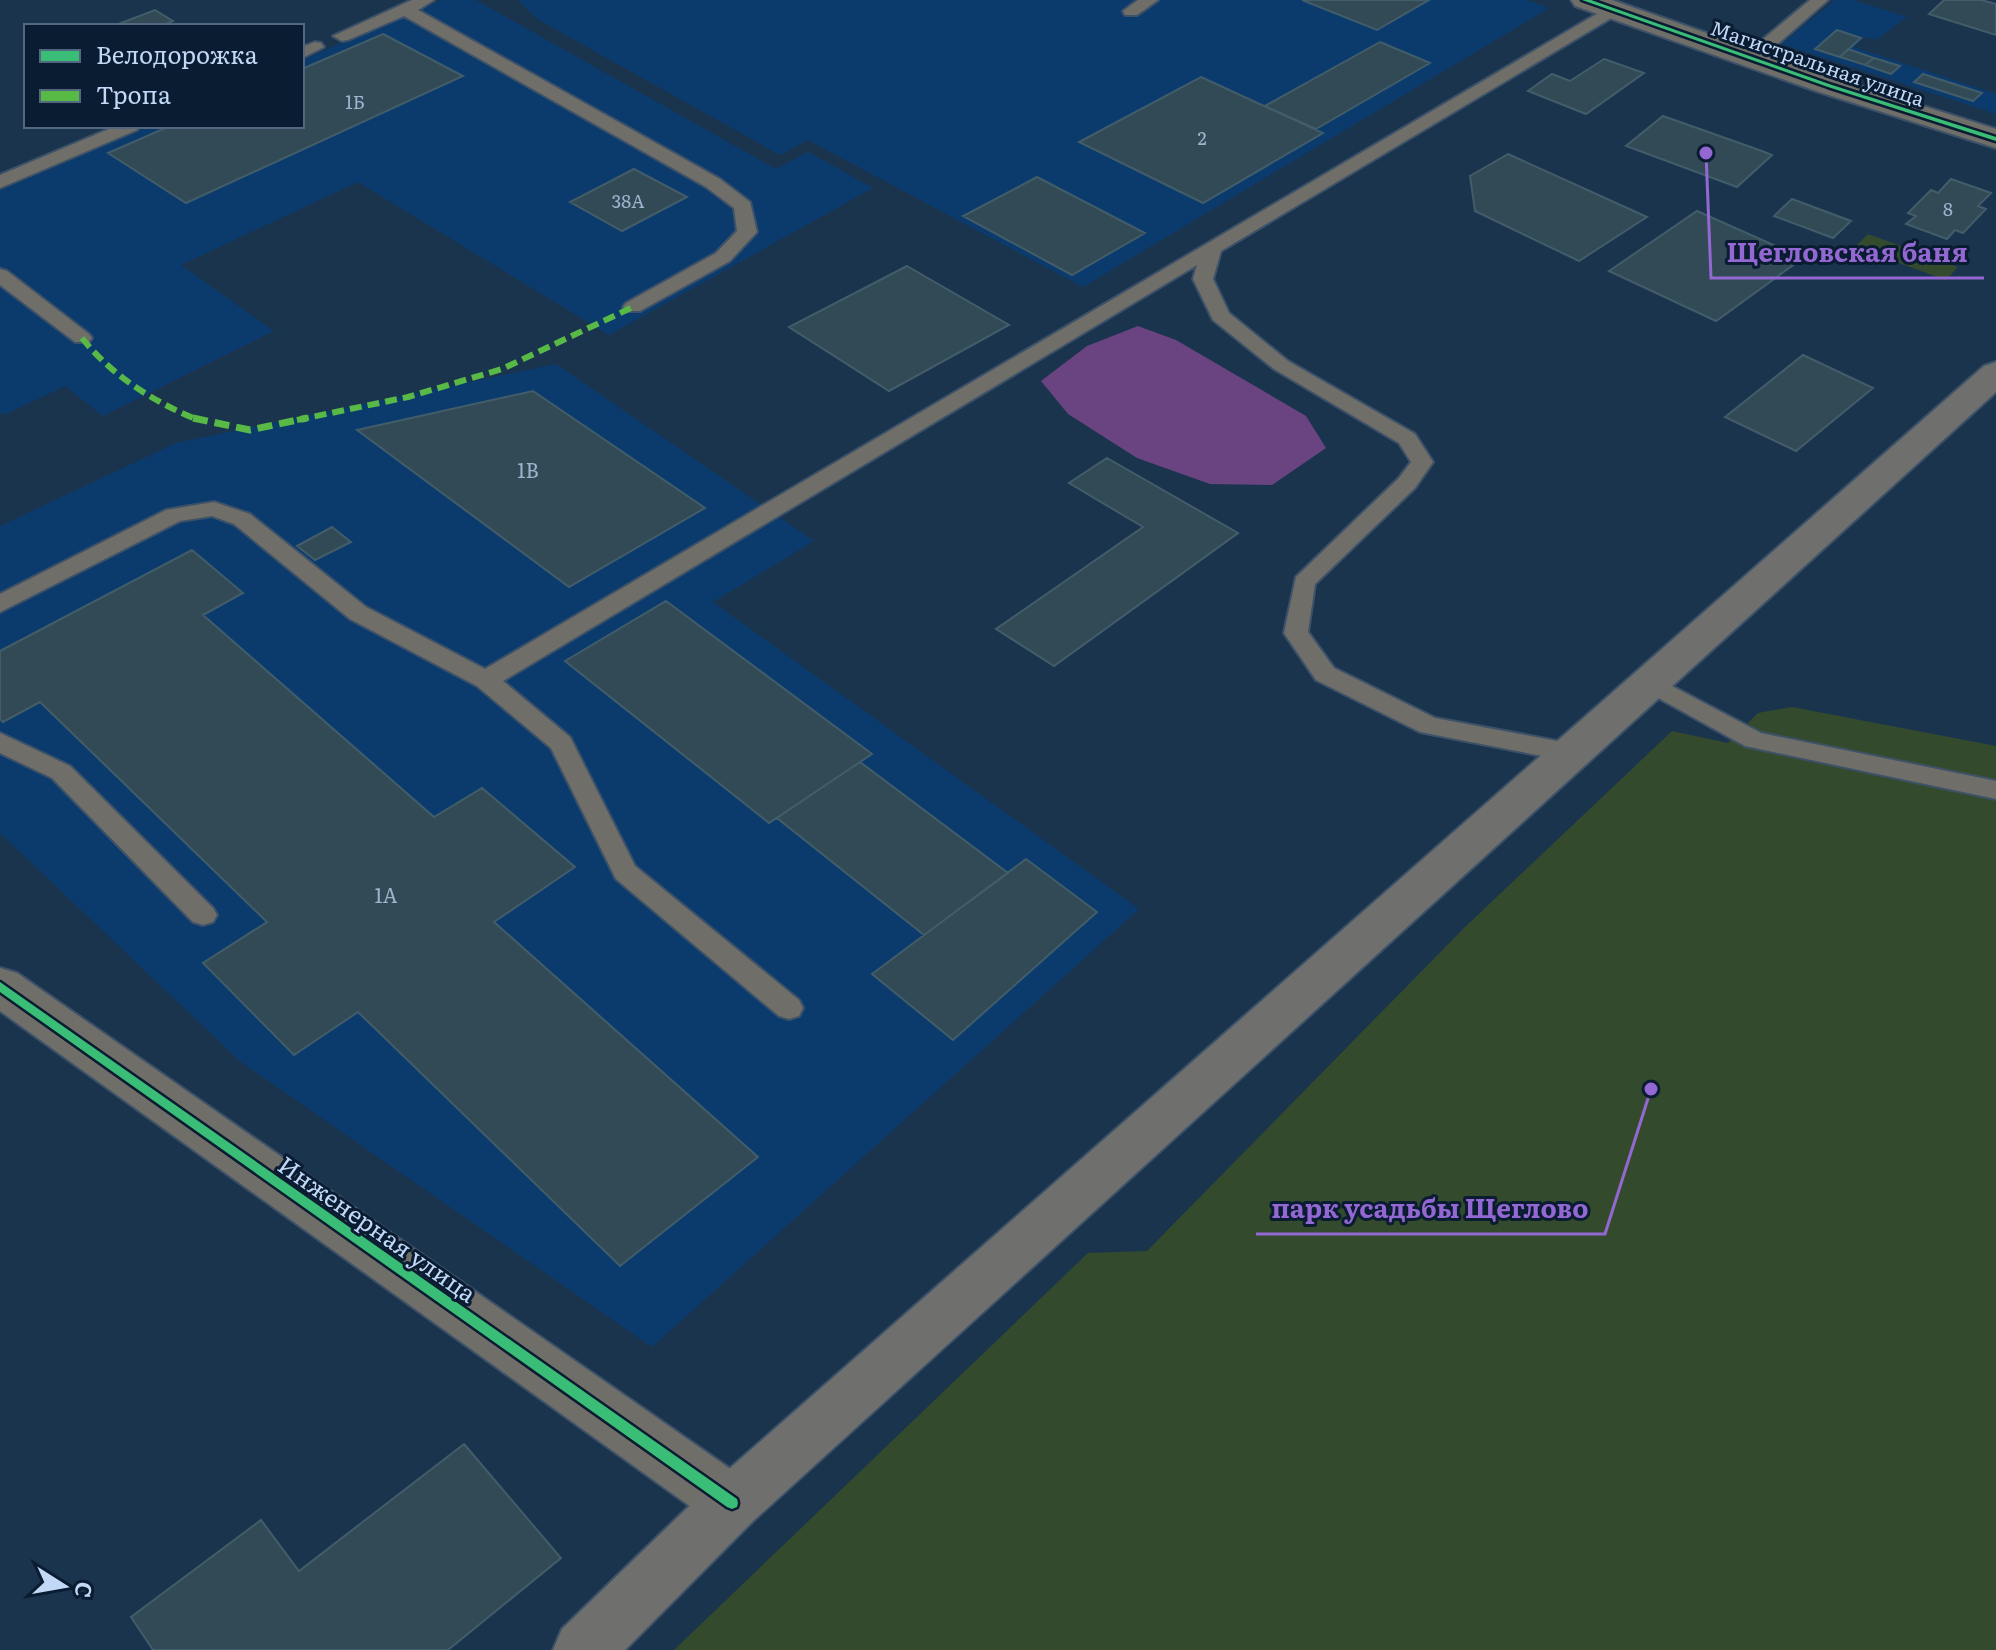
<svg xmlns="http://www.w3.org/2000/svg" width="1996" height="1650" viewBox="0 0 1996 1650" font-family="Literata,serif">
	<rect width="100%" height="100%" fill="#1b344e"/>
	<path fill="#0b3b6d" d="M442 0H476L776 169 808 152 873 188 609 335 358 182 181 265 274 331 103 416 65 386 4 415 0 412V190L150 126H302V60Z
		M518 0H1527L1549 8 1083 287 808 140 780 155 537 19Z
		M1835 0H1853L1907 17 1876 40 1865 37 1854 47 1996 94V114L1781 44Z
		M556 364 814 541 713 602 1139 909 652 1347 241 1062 0 833V526L176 443Z"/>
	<path fill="#334b2c" d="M1868 234 1958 267 1946 280 1855 247Z
		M1792 707 1996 746V1650H674L1088 1253 1147 1251 1465 927 1672 731 1728 743 1758 713Z"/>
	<path fill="#694480" d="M1138 326 1176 340 1306 416 1326 448 1272 485 1210 484 1137 458 1068 414 1041 381 1087 346Z"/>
	<path fill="#324a56" stroke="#425d6a" stroke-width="2" d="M1302 0H1429L1377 30Z
		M1944 0H1981L1996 4V35L1929 14Z
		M155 10 173 21 160 26H126L121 23Z
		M1837 30 1861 38 1840 57 1815 49Z
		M383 34 463 76 186 203 108 153 170 126H302V69Z
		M1380 42 1430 63 1316 129 1265 106Z
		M1848 49 1874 58 1865 65 1840 57Z
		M1874 58 1900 66 1891 74 1865 65Z
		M1604 59 1644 73 1586 114 1528 91 1552 74 1570 81Z
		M1923 74 1982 93 1973 101 1914 82Z
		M1201 77 1323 133 1203 203 1079 142Z
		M1663 116 1762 151 1772 155 1737 187 1626 146Z
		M1508 154 1647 217 1579 261 1475 211 1470 176Z
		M634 169 687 197 622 231 570 202Z
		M1037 177 1145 233 1072 275 963 216Z
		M1951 179 1991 193 1978 206 1986 209 1963 233 1955 230 1947 239 1906 224 1916 216 1908 213 1931 190 1938 193Z
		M1792 199 1851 221 1833 238 1774 216Z
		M1697 211 1803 258 1716 321 1609 271Z
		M907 266 1009 325 889 391 789 327Z
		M1803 355 1873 388 1796 451 1725 417Z
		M533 391 705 508 569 587 357 430Z
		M1107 458 1238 533 1054 666 996 629 1143 527 1069 483Z
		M332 527 351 542 315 560 297 546Z
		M192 550 243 593 203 615 434 817 482 788 575 867 494 922 758 1157 620 1266 358 1012 294 1055 203 963 267 922 40 702 3 722 0 719V651Z
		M666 601 872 754 769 823 565 661Z
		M860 762 1008 873 924 935 777 818Z
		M1026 859 1097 912 953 1040 872 974Z
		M464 1444 561 1558 448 1650H153L131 1617 261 1520 299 1571Z"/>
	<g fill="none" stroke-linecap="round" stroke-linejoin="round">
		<defs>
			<path id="service" d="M412 0H434L418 10 720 179 750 202 757 232 730 261 640 311H626L623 307 626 303 716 253 737 231 734 208 706 187 404 16 348 40 342 41 333 36Z
				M1138 0H1158L1137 15H1125L1123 11Z
				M1810 0H1828L1756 63H1744L1741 59 1744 55Z
				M1612 5 1620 10 1618 14 1221 251 1213 279 1229 313 1288 361 1415 434 1433 462 1415 488 1315 584 1308 632 1334 668 1435 718 1573 744 1582 747 1586 753 1582 759 1573 762 1420 732 1316 680 1284 633 1296 577 1399 478 1411 462 1399 443 1274 369 1213 320 1193 279 1197 265 503 681 570 737 635 866 799 1000 803 1008 799 1016 789 1019 779 1016 616 879 551 748 477 686 350 619 234 524 212 516 180 521 0 612V594L166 510 214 502 250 514 366 607 485 669Z
				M315 42 321 43 324 47 302 58V47Z
				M116 126H140L137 130 0 188V175Z
				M0 269 7 271 89 334 92 338 89 342H75L0 285Z
				M1651 675 1761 733 1996 781V799L1745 746 1642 689 1639 683 1642 677Z
				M0 733 70 766 213 908 217 915 213 922 203 925 193 922 52 778 0 753Z"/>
			<path id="minor" d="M0 968 17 973 752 1484 760 1503 752 1522 732 1530 712 1522 0 1011Z"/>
			<path id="tertiary" d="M1571 0H1612L1841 80 1996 129V148L1819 92 1575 6Z"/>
			<path id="secondary" d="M1996 362V392L752 1522 625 1650H553L562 1629 712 1484 1984 366Z"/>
		</defs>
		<use href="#service" stroke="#3d5268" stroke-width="4"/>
		<use href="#minor" stroke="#3d5268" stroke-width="4"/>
		<use href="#tertiary" stroke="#3d5268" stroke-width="4"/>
		<use href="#secondary" stroke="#3d5268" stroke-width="4"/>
		<use href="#service" fill="#706e69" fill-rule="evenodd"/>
		<use href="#minor" fill="#706e69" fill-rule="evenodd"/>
		<use href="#tertiary" fill="#706e69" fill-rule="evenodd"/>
		<use href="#secondary" fill="#6f706d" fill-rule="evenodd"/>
		<path stroke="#58b947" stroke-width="6" stroke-dasharray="12 6" stroke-linecap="butt" d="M82 338C112 376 154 402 198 420
			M297 420 408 397 502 369 633 307"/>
		<path stroke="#58b947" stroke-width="7" stroke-dasharray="15 7" stroke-linecap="butt" d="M193 418 250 430 307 418"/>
		<defs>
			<path id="cycleway" d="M1582 0H1591L1832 85 1996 137V141L1828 87Z
				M0 982 737 1499 738 1503 737 1507 732 1509 727 1507 0 992Z"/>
		</defs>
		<use href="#cycleway" stroke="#0a1c31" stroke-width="5"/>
		<use href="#cycleway" fill="#3abd76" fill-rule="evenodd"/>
	</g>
	<g text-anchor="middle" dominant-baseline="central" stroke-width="6" stroke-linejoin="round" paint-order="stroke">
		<g font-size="18" fill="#9db4ce">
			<text x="355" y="101">1Б</text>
			<text x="1202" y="137">2</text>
			<text x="628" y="200">38А</text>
			<text x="1948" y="208">8</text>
		</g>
		<g font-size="20" fill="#c1d8f6" stroke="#0a1c31">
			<text transform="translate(1818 62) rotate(19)">Магистральная улица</text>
		</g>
		<g font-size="20" fill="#9db4ce">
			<text x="528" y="469">1В</text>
			<text x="386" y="894">1А</text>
		</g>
		<g font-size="24" fill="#c1d8f6" stroke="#0a1c31">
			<text transform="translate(378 1228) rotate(35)">Инженерная улица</text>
		</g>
	</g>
	<path fill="none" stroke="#9468d2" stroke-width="3" d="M1706 153L1711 278H1984M1651 1089L1605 1234H1256"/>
	<g fill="#9468d2" stroke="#0a1c31" stroke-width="3">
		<circle cx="1706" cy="153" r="8"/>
		<circle cx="1651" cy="1089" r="8"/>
	</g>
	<g font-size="26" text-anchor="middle" font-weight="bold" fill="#9468d2" stroke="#0a1c31" stroke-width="6" stroke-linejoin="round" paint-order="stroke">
		<text x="1847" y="262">Щегловская баня</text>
		<text x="1430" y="1218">парк усадьбы Щеглово</text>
	</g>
	<rect x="24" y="24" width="280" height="104" fill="#0a1c31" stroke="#536780" stroke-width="2"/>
	<rect x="40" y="50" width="40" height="12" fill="#3abd76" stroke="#536780" stroke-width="2"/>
	<text x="96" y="64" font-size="24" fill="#c1d8f6">Велодорожка</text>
	<rect x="40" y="90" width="40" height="12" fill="#58b947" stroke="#536780" stroke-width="2"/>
	<text x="96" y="104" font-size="24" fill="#c1d8f6">Тропа</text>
	<g transform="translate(64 1586) rotate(101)" stroke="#0a1c31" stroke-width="6" paint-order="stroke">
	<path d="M0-6L14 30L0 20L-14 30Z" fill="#c1d8f6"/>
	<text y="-12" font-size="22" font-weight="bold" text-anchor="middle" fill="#c1d8f6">С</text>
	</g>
</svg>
